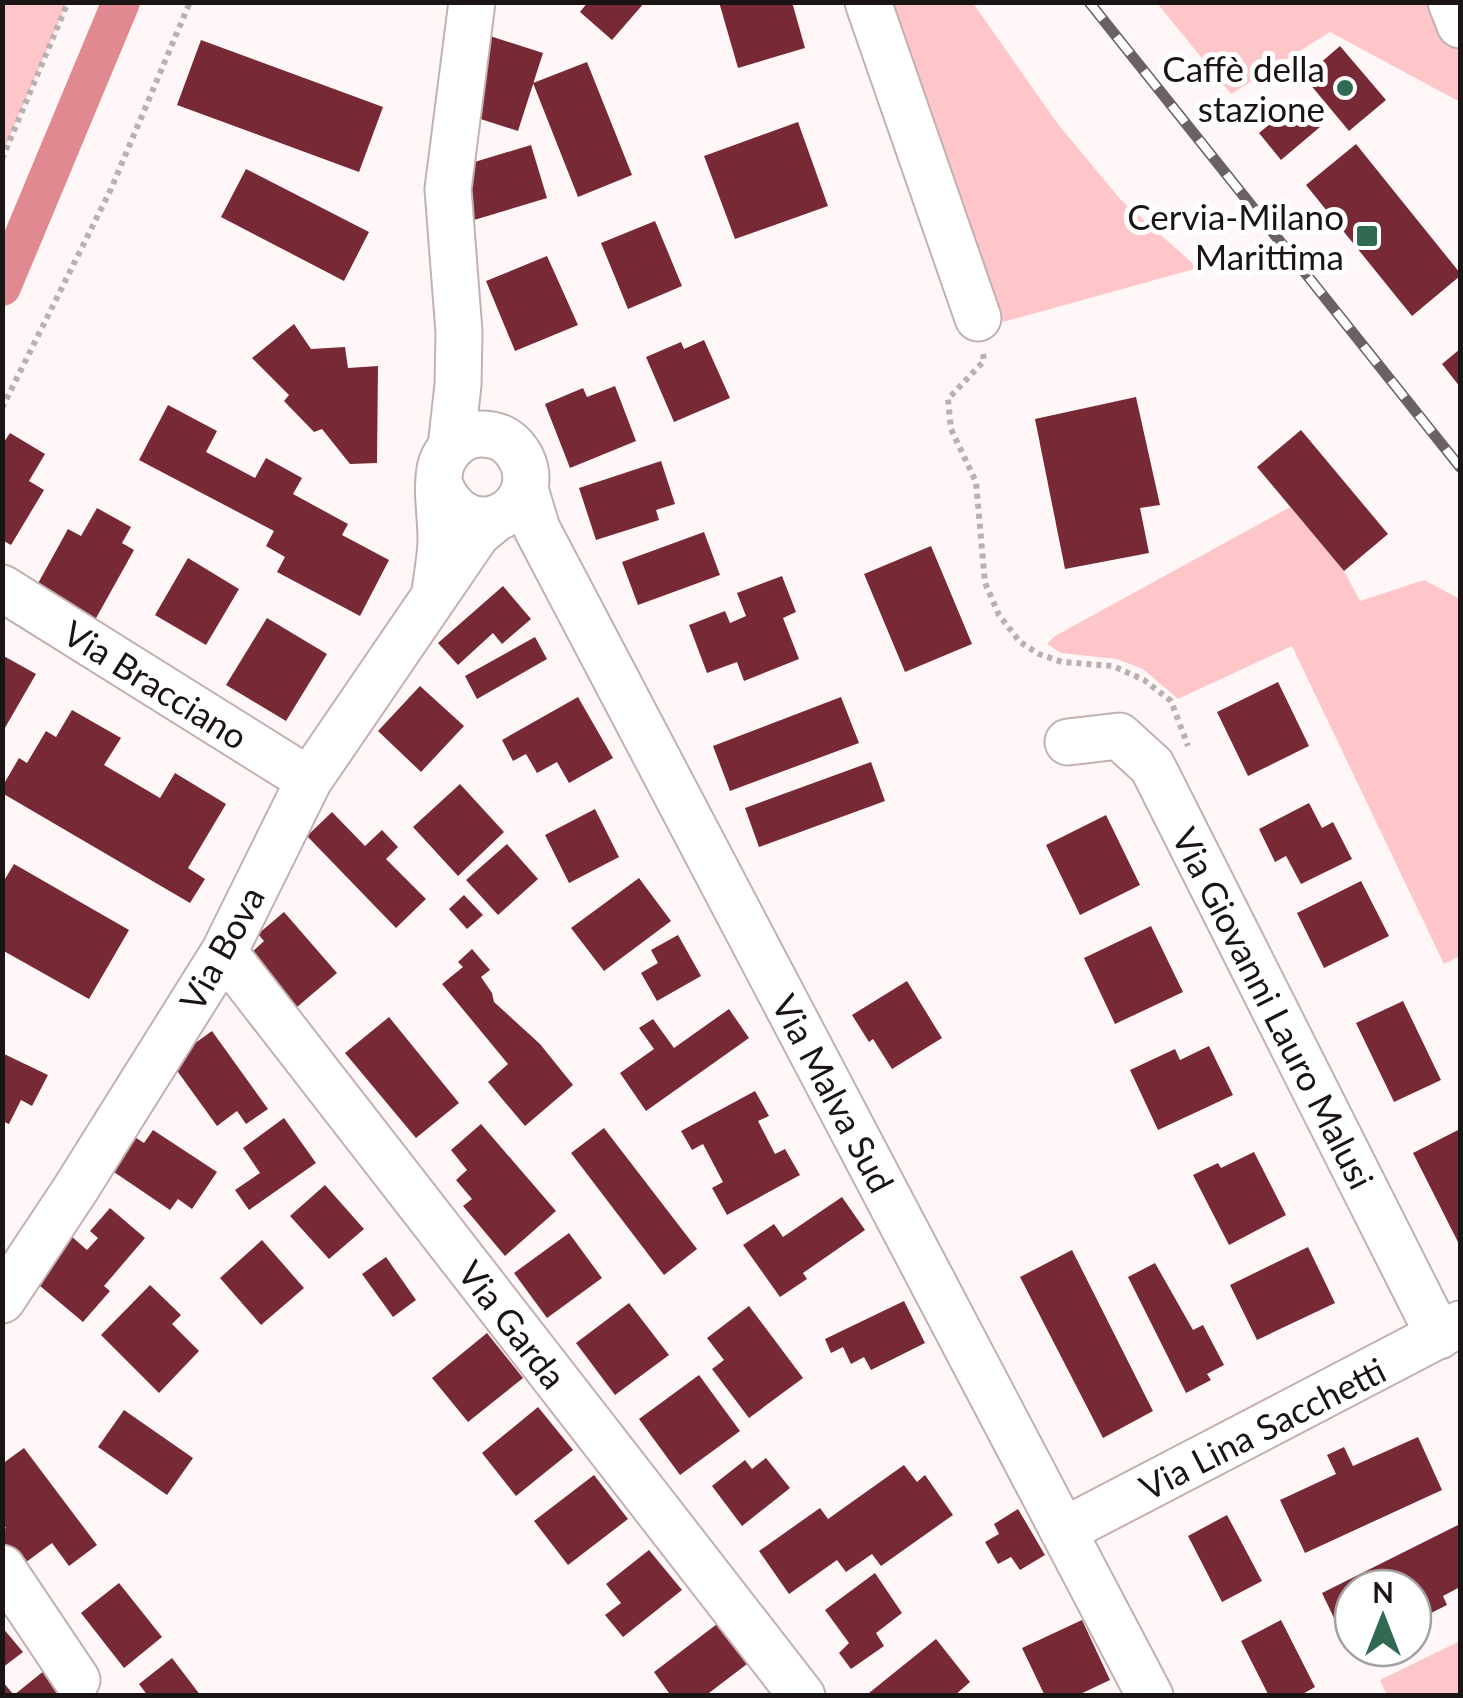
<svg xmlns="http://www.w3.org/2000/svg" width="1463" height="1698" viewBox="0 0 1463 1698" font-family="Lato,sans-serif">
	<rect width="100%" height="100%" fill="#fff6f7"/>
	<path fill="#fec6c9" d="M3 2 67 3 3 152 2 3Z
		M889 3H973L1057 123 1120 199 1198 268 1003 322Z
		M1157 3H1460V102L1330 32 1231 94Z
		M1290 507 1344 571 1360 601 1424 580 1460 599V956L1444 964 1292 646 1178 699 1143 669 1117 659 1061 653 1047 644 1055 636Z
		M1460 1641V1695H1387L1380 1680Z"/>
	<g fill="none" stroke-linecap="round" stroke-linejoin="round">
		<path stroke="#e18991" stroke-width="38" d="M2 287 121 2"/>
	</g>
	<path fill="#772a36" d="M588 2H645L612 40 580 12Z
		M719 2H792L805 48 738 68Z
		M490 36 543 53 518 131 465 114Z
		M201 40 383 107 359 172 177 105Z
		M1340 46 1386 100 1349 131 1304 77Z
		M587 62 632 175 578 197 533 83Z
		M1298 101 1320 127 1281 160 1259 133Z
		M798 122 828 206 735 239 704 156Z
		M1356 144 1460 273V276L1412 316 1306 185Z
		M531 145 547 198 474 220 458 167Z
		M246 169 369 232 344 281 221 217Z
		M655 221 682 286 628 309 601 243Z
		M547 256 578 325 515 351 486 281Z
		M294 324 311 349 345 347 348 368 378 366 377 463 350 464 322 429 314 432 284 401 289 395 252 358Z
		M704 340 730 398 674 422 646 357 681 342 684 349Z
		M1460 349V387L1442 364Z
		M615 386 636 441 570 468 545 404 583 388 587 397Z
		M1136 397 1160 505 1140 508 1149 553 1065 569 1035 419Z
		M168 405 217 431 206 452 255 478 266 458 302 478 293 494 348 524 342 535 389 560 360 616 277 572 285 557 266 546 274 531 139 460Z
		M1301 430 1388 534 1344 571 1257 467Z
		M10 433 45 454 29 481 44 490 11 545 2 540V445Z
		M661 461 675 504 656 510 659 520 596 540 579 488Z
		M97 508 131 527 122 543 134 550 95 620 36 587 68 529 81 536Z
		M704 532 720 575 638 605 622 562Z
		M931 546 972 644 905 672 864 574Z
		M188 558 239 589 206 645 155 615Z
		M782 576 796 612 783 618 799 659 744 681 737 662 707 673 689 625 725 611 730 623 746 616 737 593Z
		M503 586 531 619 502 644 493 633 458 665 438 643Z
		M267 618 327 654 286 721 226 685Z
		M535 637 547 659 477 699 465 676Z
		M2 655 36 674 2 733Z
		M1278 682 1309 746 1248 776 1217 712Z
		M420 686 464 726 421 772 378 731Z
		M578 697 613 758 569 783 557 762 537 773 526 754 513 761 502 740Z
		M841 697 859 743 730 791 713 746Z
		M72 710 121 738 104 765 160 798 175 773 226 804 188 868 205 879 190 903 2 793V787L19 758 27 763 46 731 56 737Z
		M871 762 885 801 759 847 745 808Z
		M460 784 504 832 458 876 413 827Z
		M1309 803 1322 828 1333 822 1352 859 1301 884 1286 856 1275 862 1259 829Z
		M595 809 619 857 569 883 545 835Z
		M332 812 365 846 382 830 398 847 386 859 426 899 396 928 307 836Z
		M1106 815 1140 885 1080 915 1046 845Z
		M507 844 538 879 498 915 466 880Z
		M14 864 129 930 89 999 2 950V884Z
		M639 878 671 921 604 971 571 928Z
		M1361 881 1389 936 1324 968 1297 913Z
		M464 895 483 915 467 929 449 909Z
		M284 912 337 973 297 1007 251 953 264 941 258 934Z
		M1151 926 1183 992 1115 1024 1084 958Z
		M678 935 701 976 657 1001 641 973 658 963 651 950Z
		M472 949 490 970 481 977 492 993 494 1002 540 1044 573 1085 525 1126 488 1082 508 1064 442 984 463 967 458 962Z
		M907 981 942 1038 892 1069 873 1039 869 1042 852 1015Z
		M1403 1001 1441 1080 1394 1102 1356 1023Z
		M729 1009 749 1038 646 1111 620 1073 654 1049 639 1028 653 1019 674 1048Z
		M389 1017 459 1103 416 1138 345 1053Z
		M212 1031 268 1109 246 1124 237 1111 217 1126 170 1061Z
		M1209 1046 1233 1095 1158 1130 1130 1070 1175 1049 1180 1060Z
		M2 1053 48 1075 32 1106 21 1100 9 1124 2 1121Z
		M755 1091 769 1116 758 1121 775 1154 785 1149 800 1175 727 1215 712 1188 723 1182 703 1144 692 1150 681 1131Z
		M284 1118 316 1163 249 1210 235 1190 260 1173 243 1148Z
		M481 1124 556 1211 505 1256 463 1206 472 1199 456 1180 467 1170 451 1150Z
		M604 1128 697 1249 664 1275 571 1153Z
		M1460 1129V1246L1413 1153Z
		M153 1130 217 1172 192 1209 178 1199 170 1210 111 1170 133 1136 144 1143Z
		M1254 1152 1286 1215 1229 1245 1193 1175 1218 1163 1221 1168Z
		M325 1185 364 1229 329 1259 290 1216Z
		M842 1197 865 1230 803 1273 807 1279 780 1297 743 1245 774 1224 783 1237Z
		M110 1208 145 1238 104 1286 110 1291 83 1322 33 1280 71 1236 87 1250 98 1238 90 1231Z
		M569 1233 602 1278 547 1318 514 1273Z
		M262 1240 304 1288 261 1325 220 1278Z
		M1308 1247 1335 1303 1257 1340 1230 1285Z
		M1072 1250 1153 1411 1103 1438 1020 1277Z
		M386 1257 416 1300 393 1317 362 1274Z
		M1155 1263 1193 1330 1203 1325 1224 1365 1207 1374 1211 1380 1186 1393 1128 1277Z
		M150 1285 181 1315 172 1324 199 1351 159 1393 101 1335Z
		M904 1301 925 1343 871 1370 864 1357 851 1364 843 1347 831 1353 825 1339Z
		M629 1303 669 1355 615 1395 576 1343Z
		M749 1306 803 1378 749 1418 712 1369 724 1360 707 1338Z
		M487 1333 523 1378 468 1422 432 1378Z
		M699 1375 740 1431 680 1475 639 1419Z
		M538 1407 573 1450 516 1496 482 1453Z
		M124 1410 193 1458 167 1495 98 1447Z
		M1418 1437 1442 1490 1305 1553 1280 1500 1336 1474 1327 1455 1344 1447 1353 1466Z
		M24 1448 97 1545 69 1566 52 1543 18 1568 2 1548V1530L6 1528 2 1523V1464Z
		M766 1458 790 1488 742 1526 712 1486 745 1460 752 1469Z
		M904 1465 917 1482 925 1475 953 1515 881 1566 872 1554 846 1572 837 1560 789 1594 759 1551 820 1508 828 1519Z
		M594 1475 628 1519 568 1565 534 1521Z
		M1018 1509 1045 1555 1020 1570 1011 1557 998 1564 985 1542 999 1534 994 1524Z
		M1227 1515 1262 1581 1222 1602 1188 1536Z
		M1460 1524V1587L1443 1596 1447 1605 1413 1622V1588H1353V1640L1346 1643 1322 1593Z
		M649 1550 682 1590 623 1637 605 1615 621 1603 606 1584Z
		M875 1573 902 1613 876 1633 884 1646 851 1669 839 1653 849 1643 825 1610Z
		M119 1583 162 1637 124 1668 81 1613Z
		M1082 1620 1110 1680 1076 1696H1045L1022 1648Z
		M1281 1620 1315 1687 1299 1696H1269L1241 1641Z
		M721 1621 751 1661 705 1696H671L654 1672Z
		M2 1627 23 1652 2 1668Z
		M936 1639 970 1682 954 1696H871L869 1693Z
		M172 1658 201 1696H148L139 1684Z
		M45 1670 65 1696H2V1681L14 1695Z"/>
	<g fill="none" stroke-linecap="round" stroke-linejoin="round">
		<defs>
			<path id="minor" d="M868 2 978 318
				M1451 2 1460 25
				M451 447 458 385 459 332 448 189 472 2
				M525 489 537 529 1150 1696
				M2 588 309 780
				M435 592C437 575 441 556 441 539 441 516 436 491 440 469 442 459 448 450 456 443 468 433 484 432 499 437 509 441 516 449 521 458 546 509 468 553 440 486
				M1068 742 1119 736 1152 766 1439 1336
				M224 952 802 1696
				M2 1300 75 1190 224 952 309 780 477 534 495 519
				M1063 1531 1460 1324
				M2 1568 77 1680"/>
		</defs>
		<use href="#minor" stroke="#c3b0b1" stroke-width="49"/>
		<path stroke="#b8b0b1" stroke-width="6" stroke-dasharray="5 5" stroke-linecap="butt" d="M2 159 68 2
			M983 354 984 361 948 399 951 429 976 482 985 583 999 615 1020 642 1039 654 1062 662 1113 666 1144 680 1171 701 1188 746
			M2 408 111 189 190 2"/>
		<use href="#minor" stroke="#fff" stroke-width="45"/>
		<defs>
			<path id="rail" d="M1089 2 1460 467"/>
		</defs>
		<use href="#rail" stroke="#696162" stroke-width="11"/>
		<use href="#rail" stroke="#fff" stroke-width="8" stroke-dasharray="22" stroke-linecap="butt"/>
	</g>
	<g fill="#316a52" stroke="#fff" stroke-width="4">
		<circle cx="1345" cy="88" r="10"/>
		<rect x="1355" y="224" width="24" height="24" rx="5"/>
	</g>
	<g text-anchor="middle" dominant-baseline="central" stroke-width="10" stroke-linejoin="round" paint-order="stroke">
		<g font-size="35" fill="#1b1415" stroke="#fff" text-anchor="end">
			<text x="1325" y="68">Caffè della<tspan x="1325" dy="40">stazione</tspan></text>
			<text x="1344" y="216">Cervia-Milano<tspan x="1344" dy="40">Marittima</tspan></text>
		</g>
		<g font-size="35" fill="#1b1415" stroke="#fff">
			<text transform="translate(156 684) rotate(32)">Via Bracciano</text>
			<text transform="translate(221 948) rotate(-61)">Via Bova</text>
			<text transform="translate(1274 1008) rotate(63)">Via Giovanni Lauro Malusi</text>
			<text transform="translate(834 1093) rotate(62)">Via Malva Sud</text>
			<text transform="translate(513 1324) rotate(52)">Via Garda</text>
			<text transform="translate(1262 1428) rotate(-27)">Via Lina Sacchetti</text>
		</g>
	</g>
	<rect width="1463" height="1698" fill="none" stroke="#1b1415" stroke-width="10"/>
	<g transform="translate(1383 1618)"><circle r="48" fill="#ffffff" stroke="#a4a1a1" stroke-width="2.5"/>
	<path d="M0-8L18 38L0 25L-18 38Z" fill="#316a52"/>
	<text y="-15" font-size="28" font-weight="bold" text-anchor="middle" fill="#1b1415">N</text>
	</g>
</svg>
